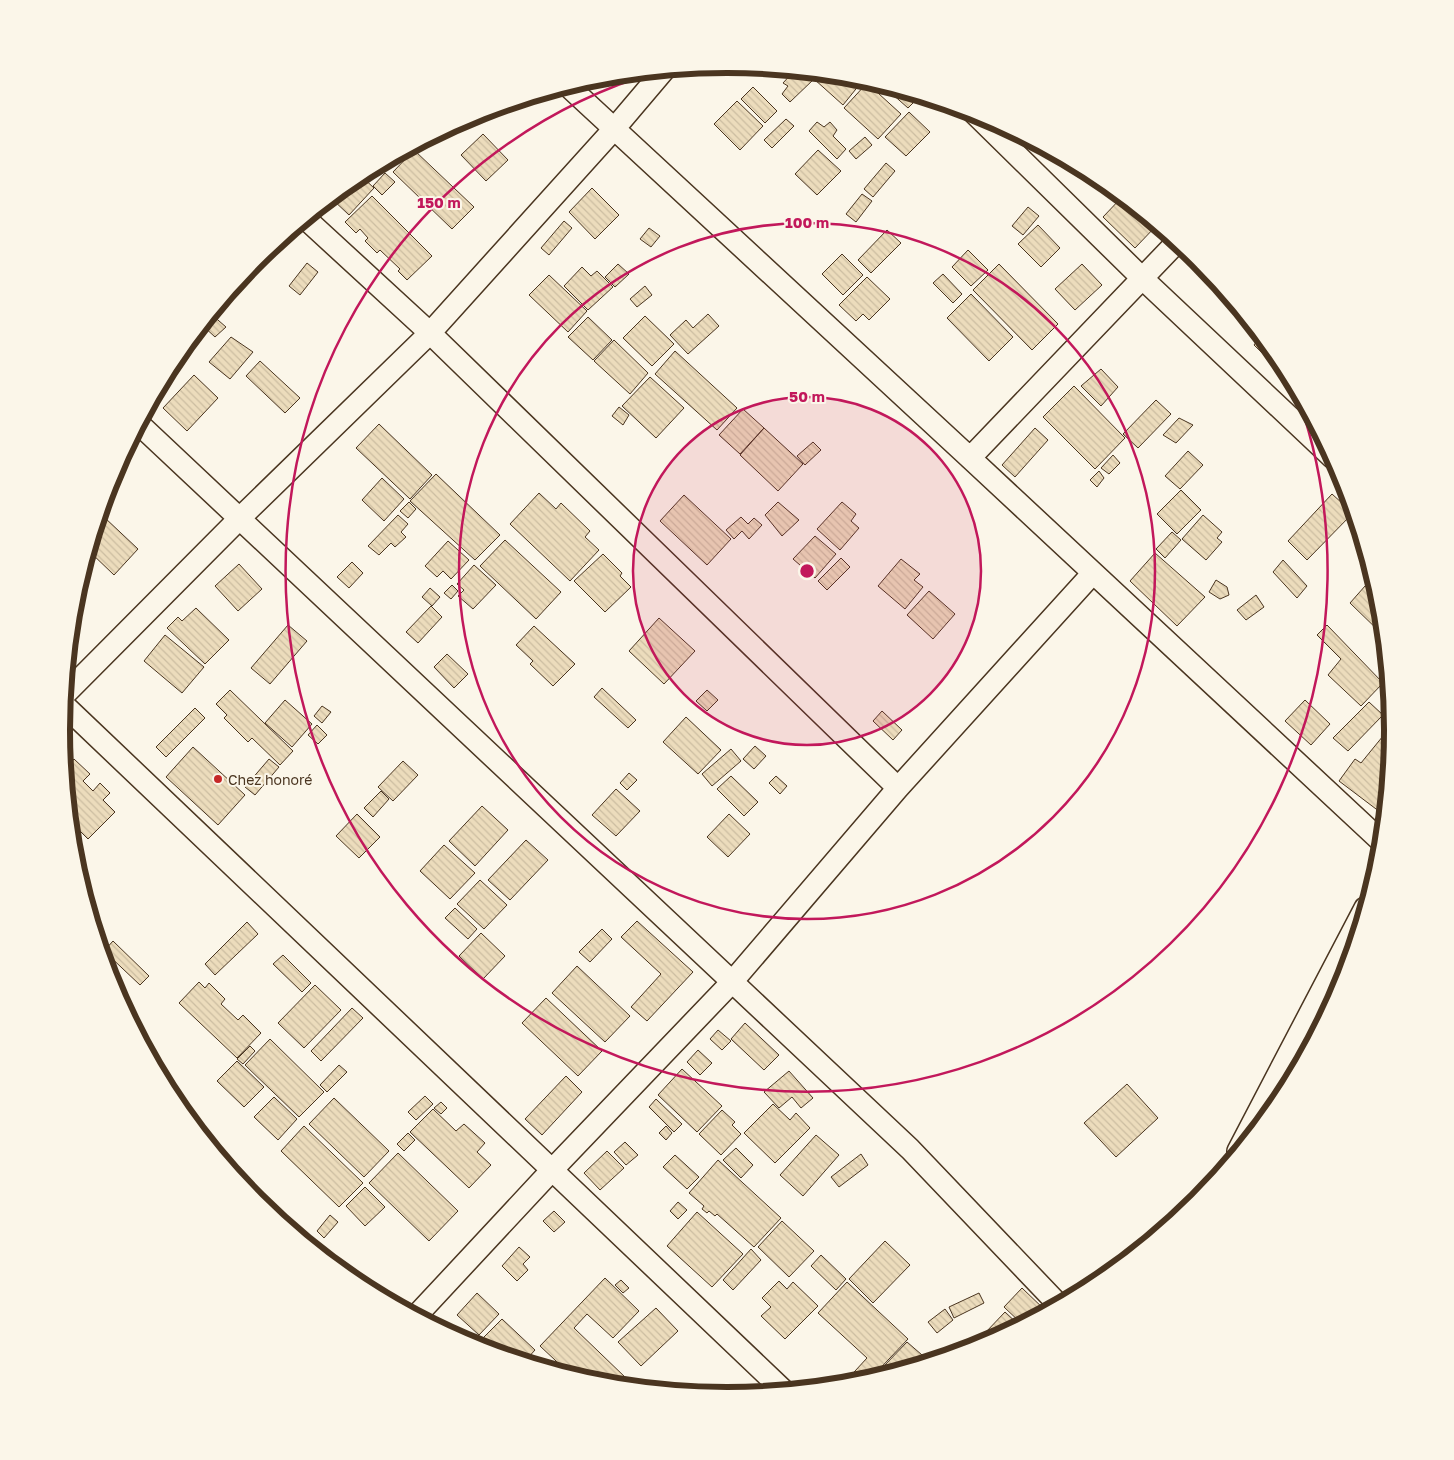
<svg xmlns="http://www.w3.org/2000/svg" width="1454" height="1460" viewBox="0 0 1454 1460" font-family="'Golos Text',sans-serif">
	<defs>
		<pattern id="building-back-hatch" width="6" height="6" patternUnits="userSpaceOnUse" patternTransform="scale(1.25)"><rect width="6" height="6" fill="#ecdcbc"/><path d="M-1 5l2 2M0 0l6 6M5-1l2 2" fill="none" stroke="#ccbda1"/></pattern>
	</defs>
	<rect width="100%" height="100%" fill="#fbf6e9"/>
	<path fill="url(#building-back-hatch)" stroke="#4a3520" d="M794 71 857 77 864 79 843 105 814 79 790 102 782 94 788 86 783 83Z
		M867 83 901 114 878 139 844 108Z
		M882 85 920 96 908 108Z
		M753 87 777 111 765 123 741 99Z
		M737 101 763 126 740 150 714 124Z
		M909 112 930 132 906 156 885 137Z
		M786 119 794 126 772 148 764 140Z
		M817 122 824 127 830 122 837 130 833 136 846 149 837 159 809 131Z
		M483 134 508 160 486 181 461 155Z
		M865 137 872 145 856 159 849 151Z
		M414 150 474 207 452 229 393 172Z
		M818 150 841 171 817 195 795 174Z
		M886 163 895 171 873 197 864 189Z
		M385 173 395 182 382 195 373 186Z
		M360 175 374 188 349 215 331 198Z
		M592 188 619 215 595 239 569 212Z
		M862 194 872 201 856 222 846 214Z
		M372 196 432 256 407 280 398 271 400 269 380 250 377 253 365 241 368 238 360 229 356 233 345 222Z
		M1122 197 1157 225 1135 248 1103 217Z
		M1028 207 1039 216 1023 235 1012 226Z
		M564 221 572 228 549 255 541 248Z
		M1038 225 1060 248 1041 267 1018 244Z
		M649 228 660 236 651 247 640 239Z
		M887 230 901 243 871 273 858 260Z
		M968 250 988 270 971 286 952 267Z
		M842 254 863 275 843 295 822 274Z
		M307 263 318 272 300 295 289 286Z
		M618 264 629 274 615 287 605 277Z
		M999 264 1058 324 1032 350 973 290Z
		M1082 264 1102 285 1075 310 1055 289Z
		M582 267 591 276 597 271 613 287 588 310 564 286Z
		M943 274 962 294 953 303 933 283Z
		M549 275 587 311 568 332 529 295Z
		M867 277 890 299 869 320 863 314 856 321 839 305Z
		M645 286 652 295 637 307 630 299Z
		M971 294 1013 337 989 361 947 318Z
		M211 314 226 327 215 337 202 325Z
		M708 314 719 326 688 354 670 335 686 320 693 328Z
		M645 316 674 344 652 366 623 338Z
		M588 317 612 340 593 360 568 337Z
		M1260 335 1281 360 1292 382 1254 345 1257 341 1256 339Z
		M231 337 253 352 230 379 209 362Z
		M614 340 648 373 630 394 594 361Z
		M675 351 737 408 717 430 655 374Z
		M260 361 300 398 285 413 246 376Z
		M1101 369 1118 387 1101 406 1081 386Z
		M194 375 218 398 187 431 163 408Z
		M650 377 684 408 656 438 622 406Z
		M1074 386 1125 438 1095 469 1043 417Z
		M1156 400 1171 414 1138 448 1123 434Z
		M619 407 629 415 623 425 612 416Z
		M743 409 764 428 740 454 719 435Z
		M1179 418 1193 425 1176 443 1163 435Z
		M379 424 432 475 410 499 356 448Z
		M764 428 803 464 778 491 740 455Z
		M1035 428 1048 440 1015 477 1002 465Z
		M813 442 821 450 805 465 797 456Z
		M1188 451 1203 465 1180 489 1165 476Z
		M1113 455 1120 463 1109 474 1101 468Z
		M1099 471 1104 478 1097 487 1090 480Z
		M436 474 500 535 475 560 410 501Z
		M382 478 404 499 384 521 362 500Z
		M1181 490 1201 510 1177 534 1157 514Z
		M539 493 556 509 561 503 590 531 585 537 599 550 570 581 510 524Z
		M1332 494 1353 513 1307 560 1288 541Z
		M684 495 731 539 707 565 660 521Z
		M409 502 416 509 408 518 400 511Z
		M778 502 799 520 782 536 765 515Z
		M842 502 856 514 851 521 859 528 840 550 817 529Z
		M398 515 408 524 401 532 406 537 395 547 391 543 379 555 368 546Z
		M1203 515 1222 532 1217 538 1222 542 1206 560 1182 539Z
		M104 517 138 549 114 575 89 551 97 523Z
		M741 517 748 524 754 518 762 525 749 539 742 531 734 539 726 530Z
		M1172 532 1181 540 1165 558 1156 549Z
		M815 536 836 554 815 578 793 559Z
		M505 540 561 592 536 619 480 566Z
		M448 541 469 560 451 579 443 571 437 577 425 566Z
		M1155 553 1205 597 1177 626 1130 581Z
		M603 554 622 573 620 576 631 587 605 612 574 581Z
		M841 558 850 567 827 590 818 581Z
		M901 559 920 574 914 580 923 587 905 609 878 586Z
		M1283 560 1307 586 1297 598 1273 572Z
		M352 562 363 573 349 588 337 577Z
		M239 564 262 589 238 611 215 586Z
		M474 565 496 585 473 609 458 596 464 590 457 584Z
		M1373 577 1380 600 1383 635 1350 603Z
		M1216 580 1227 587 1229 595 1220 599 1209 592Z
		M452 585 458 591 451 599 444 593Z
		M430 588 440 597 432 606 422 597Z
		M929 591 955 614 933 639 907 615Z
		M1256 595 1264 607 1246 620 1237 610Z
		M431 606 442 617 418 643 406 632Z
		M196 608 229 640 205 664 167 628 178 617 182 621Z
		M659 618 695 651 664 684 629 651Z
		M288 625 307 641 270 684 251 668Z
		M1327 625 1383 683 1361 706 1328 675 1341 659 1317 635Z
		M534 626 575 664 553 686 530 664 533 661 516 645Z
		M165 635 204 667 182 693 144 661Z
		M447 654 468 674 454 688 434 667Z
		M602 688 636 720 628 728 594 697Z
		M230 690 293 751 280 765 252 738 248 742 224 718 227 715 216 704Z
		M707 690 718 700 707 711 696 701Z
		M285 700 312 724 292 747 265 723Z
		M1305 700 1330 724 1311 745 1285 721Z
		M1369 702 1383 715 1348 751 1333 738Z
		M322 706 331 712 322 723 314 716Z
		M195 708 205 718 166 757 156 747Z
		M882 711 902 730 893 740 873 721Z
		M686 717 721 750 698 774 663 742Z
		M317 725 327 735 318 744 308 735Z
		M1392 725 1393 730 1384 815 1339 781 1355 759 1361 763Z
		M755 746 766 756 754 769 743 759Z
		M193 747 245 795 218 825 166 777Z
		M731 749 741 761 712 786 702 774Z
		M74 759 90 774 83 781 93 791 100 783 110 793 103 800 115 812 88 839 72 823 71 825 64 763 68 766Z
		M269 759 279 767 255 795 245 787Z
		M403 761 418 775 393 801 378 787Z
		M629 773 637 780 627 790 620 783Z
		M731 776 758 802 744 816 717 789Z
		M776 776 787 786 780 794 769 783Z
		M616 789 640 811 616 836 592 815Z
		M381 791 389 799 373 817 364 808Z
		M482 806 508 830 475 866 449 841Z
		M357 814 380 837 359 858 336 836Z
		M729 814 750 834 728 857 707 837Z
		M526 840 548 860 510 900 488 880Z
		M444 845 475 873 450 899 420 871Z
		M480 880 507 905 484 929 457 904Z
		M455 908 477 929 468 939 445 918Z
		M637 921 693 972 647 1021 631 1007 661 974 621 937Z
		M247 922 258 934 215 975 205 964Z
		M602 929 612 939 590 962 579 952Z
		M481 933 505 956 483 979 459 956Z
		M113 941 149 976 140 985 104 951Z
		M283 955 311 983 302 992 273 964Z
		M577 966 630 1016 605 1042 552 993Z
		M199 982 205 988 209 983 225 999 221 1004 238 1020 243 1015 261 1033 237 1058 179 1003Z
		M315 985 341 1010 304 1048 278 1023Z
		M546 998 602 1051 578 1076 522 1023Z
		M352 1008 363 1018 321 1061 311 1051Z
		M745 1023 779 1055 764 1070 731 1039Z
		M718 1030 731 1041 722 1050 710 1039Z
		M270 1039 324 1092 299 1117 245 1065Z
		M250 1046 255 1051 243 1064 237 1059Z
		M698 1050 712 1063 700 1075 687 1062Z
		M237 1061 264 1087 244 1107 217 1081Z
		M339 1065 347 1072 327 1092 320 1085Z
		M682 1069 722 1106 697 1132 658 1095Z
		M789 1071 813 1098 801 1108 792 1097 779 1108 764 1092Z
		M566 1076 582 1092 542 1135 525 1119Z
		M1127 1084 1158 1118 1116 1157 1084 1123Z
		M425 1096 433 1104 416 1120 408 1112Z
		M274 1097 297 1119 278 1140 254 1117Z
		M334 1098 389 1151 364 1177 309 1124Z
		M656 1099 682 1124 674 1132 649 1107Z
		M441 1102 447 1108 441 1114 434 1108Z
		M773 1104 790 1120 796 1113 810 1128 775 1163 744 1133Z
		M433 1109 456 1131 464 1124 485 1143 477 1152 491 1165 469 1188 410 1132Z
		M722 1110 735 1122 732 1125 741 1134 721 1155 699 1134Z
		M304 1126 363 1183 339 1207 281 1151Z
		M666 1126 672 1133 666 1140 659 1133Z
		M408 1133 415 1140 404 1151 397 1144Z
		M816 1135 839 1155 803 1196 780 1175Z
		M625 1142 638 1155 626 1165 614 1152Z
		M736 1148 753 1165 741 1178 723 1160Z
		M607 1151 624 1168 600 1190 584 1173Z
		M398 1153 458 1211 429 1241 369 1183Z
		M861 1154 868 1165 839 1187 831 1177Z
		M675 1155 699 1177 687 1189 663 1167Z
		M718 1160 781 1218 754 1247 717 1214 715 1216 709 1211 707 1213 702 1209 704 1206 689 1193Z
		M365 1187 385 1207 365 1226 346 1206Z
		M678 1202 687 1210 678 1219 670 1211Z
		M554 1211 565 1222 554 1232 543 1221Z
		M697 1212 743 1254 712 1287 667 1246Z
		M330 1215 338 1222 324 1238 317 1231Z
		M782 1221 814 1251 789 1277 758 1247Z
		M885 1241 910 1265 873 1303 849 1279Z
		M519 1247 530 1257 523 1264 528 1270 517 1281 502 1266Z
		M751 1249 761 1260 733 1290 723 1280Z
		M821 1255 846 1279 836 1290 811 1266Z
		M605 1278 639 1311 613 1338 587 1314 574 1328 626 1378 619 1385 597 1383 571 1375 540 1346Z
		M621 1280 629 1288 623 1293 615 1285Z
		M779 1281 787 1289 793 1282 818 1306 785 1339 761 1316 771 1307 762 1298Z
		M847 1282 908 1339 870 1379 857 1383 843 1384 867 1358 818 1313Z
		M1022 1288 1046 1311 1022 1324 1004 1307Z
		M477 1293 499 1314 479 1335 457 1315Z
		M979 1293 984 1303 954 1318 949 1307Z
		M656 1308 678 1331 641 1366 618 1342Z
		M945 1309 953 1320 937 1333 928 1322Z
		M1005 1312 1019 1325 992 1340 985 1333Z
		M502 1319 535 1350 525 1361 491 1351 480 1341Z
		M907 1342 929 1361 891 1373 884 1366Z"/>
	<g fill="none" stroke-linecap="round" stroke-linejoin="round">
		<defs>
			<path id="street" d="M568 86 970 458 1382 842
				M973 112 1143 279 1332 457
				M306 219 430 333 898 788
				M139 424 910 1149 1058 1304
				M970 458 1177 242
				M65 694 240 518 430 333 614 129 664 70
				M64 705 783 1390
				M1238 1151 1365 908
				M417 1315 552 1170 732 982 898 788 1093 573"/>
		</defs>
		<use href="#street" stroke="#4a3520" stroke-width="24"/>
		<use href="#street" stroke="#fbf6e9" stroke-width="21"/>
	</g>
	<circle cx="807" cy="571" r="174" fill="#c2185b" fill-opacity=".12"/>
	<g fill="none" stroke="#c2185b" stroke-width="2.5">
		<circle cx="807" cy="571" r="174"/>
		<circle cx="807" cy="571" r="348"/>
		<path d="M1293 384A521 521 0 1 1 659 71"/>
	</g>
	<circle fill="#c62828" stroke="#fbf6e9" stroke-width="2" cx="218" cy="779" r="5"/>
	<g text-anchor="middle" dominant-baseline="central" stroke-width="4" stroke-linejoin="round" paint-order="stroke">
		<g font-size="14" fill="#4a3520" stroke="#fbf6e9" text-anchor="start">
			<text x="228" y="779">Chez honoré</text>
		</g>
	</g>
	<path d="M0 0H1454V1460H0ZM70 730a657 657 0 1 1 1314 0a657 657 0 1 1-1314 0Z" fill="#fbf6e9" fill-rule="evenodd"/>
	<path fill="none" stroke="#4a3520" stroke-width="6" d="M70 730a657 657 0 1 1 1314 0a657 657 0 1 1-1314 0Z"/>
	<circle cx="807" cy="571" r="8" fill="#c2185b" stroke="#fbf6e9" stroke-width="2.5"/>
	<g font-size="15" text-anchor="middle" font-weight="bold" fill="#c2185b" stroke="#fbf6e9" stroke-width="4" stroke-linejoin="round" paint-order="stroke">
		<text x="439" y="208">150 m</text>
		<text x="807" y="228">100 m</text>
		<text x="807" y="402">50 m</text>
	</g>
</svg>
